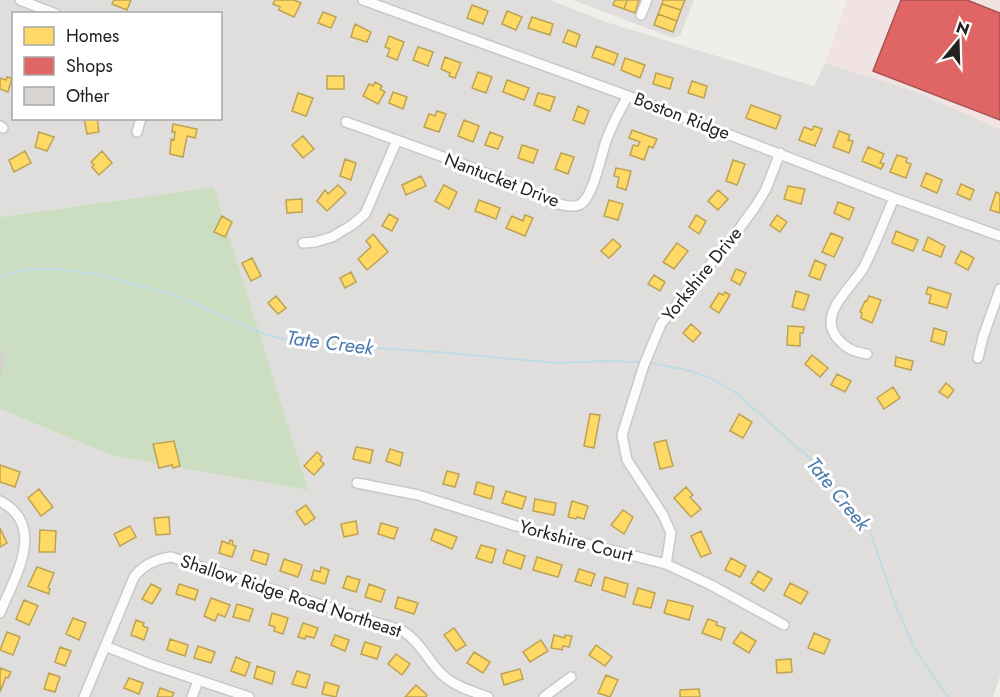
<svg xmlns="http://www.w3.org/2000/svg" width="1000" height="697" viewBox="0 0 1000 697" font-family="Jost,sans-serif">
	<rect width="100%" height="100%" fill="#f0eeeb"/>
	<path fill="#dfdedc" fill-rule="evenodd" d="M0 0H550L606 22 814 86 825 63 912 90 1000 129V676L993 697H0V409L113 456 307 489 214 187 0 217ZM14 14H220V118H14Z
		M573 0H694L680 36 673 38Z"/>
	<path fill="#f1e3e1" d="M847 0H1000V129L912 90 825 63Z"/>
	<path fill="#cbdec1" d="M214 187 308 490 113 456 0 409V217Z"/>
	<path fill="#ffd966" stroke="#bda252" stroke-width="1.5" d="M114 0H131L127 10 112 4Z
		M275 0H294L301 3 294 17 279 10 280 7 273 4Z
		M615 0H627L624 9 613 5Z
		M627 0H639L635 13 624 9Z
		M663 0H685L681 10 662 4Z
		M662 4 681 10 677 21 658 14Z
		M472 5 488 11 483 24 467 18Z
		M507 11 522 17 516 30 502 24Z
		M323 12 336 17 331 28 318 23Z
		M658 14 677 21 673 32 654 25Z
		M532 17 553 24 550 35 528 28Z
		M355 24 371 32 367 42 351 37Z
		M568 30 580 35 576 47 563 42Z
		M389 36 404 42 397 60 387 56 390 49 385 47Z
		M596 46 618 54 614 65 592 57Z
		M418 47 433 52 428 66 413 60Z
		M445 57 461 63 455 78 449 76 450 73 441 69Z
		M625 58 645 65 640 78 621 70Z
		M478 72 492 77 486 93 472 88Z
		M656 73 673 78 670 89 653 84Z
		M327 76H344V89H327Z
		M7 77 12 78 8 92 0 89V78L6 80Z
		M507 80 529 88 524 100 503 92Z
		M692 81 707 86 704 98 688 93Z
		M375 82 382 86 380 89 385 92 378 104 363 96 369 84 373 86Z
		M393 92 407 97 403 109 389 103Z
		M298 93 313 98 306 116 292 111Z
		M538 93 555 97 550 111 534 105Z
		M751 105 781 116 776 129 746 118Z
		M578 106 589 111 584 124 573 120Z
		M437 111 446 114 439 132 424 127 429 114 435 116Z
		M84 118H97L99 132 87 134Z
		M464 120 479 126 473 142 458 136Z
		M173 124 197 129 195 138 187 136 183 157 170 154 171 139 174 140 175 132H172Z
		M814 126 822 129 815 146 799 140 804 127 812 130Z
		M632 130 657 139 653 148 649 146 644 160 630 155 633 145 638 146 640 142 629 138Z
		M839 131 850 135 848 140 853 141 849 153 833 147Z
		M39 132 54 137 47 151 35 147Z
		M490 132 503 137 498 149 485 145Z
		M303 136 314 149 303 158 292 145Z
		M522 145 538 150 533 163 518 158Z
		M868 147 884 154 880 163 884 164 881 169 862 161Z
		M25 151 31 163 14 172 9 160Z
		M102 151 112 163 99 175 92 167 94 165 91 162Z
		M561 153 574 157 568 174 555 169Z
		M897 155 907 158 906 162 911 164 906 178 890 172Z
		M345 159 356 163 351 180 340 176Z
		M733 160 745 164 737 185 726 181Z
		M616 168 631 171 626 190 617 187 619 177 614 176Z
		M926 173 942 180 937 193 921 186Z
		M421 176 426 186 406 195 402 185Z
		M961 184 974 190 970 200 957 194Z
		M338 185 346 193 327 211 317 201 325 190 328 194Z
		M444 185 457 192 449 209 435 201Z
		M788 186 805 189 801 204 784 199Z
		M718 190 728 199 718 210 708 201Z
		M996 192 1000 194V213L990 210Z
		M302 199V212L287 213 286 200Z
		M479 200 500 208 496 219 475 211Z
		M609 200 623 204 618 220 604 216Z
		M838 202 854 208 849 220 834 213Z
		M389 214 398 219 392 231 382 226Z
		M525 215 533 218 525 236 506 228 512 216 523 221Z
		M696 215 706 221 699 234 689 227Z
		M777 215 787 222 780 232 770 225Z
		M222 216 232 222 225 237 214 232Z
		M896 231 918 240 913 251 892 243Z
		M831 233 843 238 834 257 822 252Z
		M373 234 388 252 367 270 358 259 371 247 366 241Z
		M928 237 945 246 941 257 923 250Z
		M613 239 621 246 609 258 601 251Z
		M677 243 688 251 674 269 663 262Z
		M961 251 974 258 968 270 955 263Z
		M252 258 261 276 251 281 242 263Z
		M815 260 826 265 820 280 809 276Z
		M736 269 746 273 740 285 731 280Z
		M351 272 356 282 345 288 340 278Z
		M654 275 665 282 660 291 648 284Z
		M928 287 951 294 947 308 929 303 931 295 926 294Z
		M796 291 809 295 804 310 792 307Z
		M725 292 730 295 719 313 710 307 719 293 723 295Z
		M276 296 286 308 278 314 268 303Z
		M869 296 881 300 872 323 861 318 862 313 860 312 865 301H867Z
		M691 324 701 333 693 342 683 333Z
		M788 326 804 327 803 333H800V346L787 345Z
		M934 328 947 332 944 345 931 341Z
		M812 355 828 368 820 377 805 364Z
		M896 357 913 361 911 370 895 366Z
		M837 374 851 381 845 392 831 385Z
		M946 383 954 390 948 398 939 392Z
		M893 387 900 398 884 409 877 398Z
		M590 414 600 415 594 448 584 446Z
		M739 414 752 422 743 438 730 431Z
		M666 440 673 466 660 469 654 443Z
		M174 441 180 466 173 468 172 465 159 468 153 444Z
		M356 447 373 450 370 463 353 459Z
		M390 449 403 453 400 466 386 461Z
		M317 452 322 457 320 460 324 464 314 475 304 466Z
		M0 465 20 472 15 487 0 482Z
		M447 471 459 474 455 487 443 484Z
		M477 482 494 487 491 499 474 494Z
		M686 487 693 495 690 497 701 509 691 517 674 498Z
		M39 489 53 507 41 516 28 498Z
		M506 491 526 497 522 509 502 503Z
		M535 499 556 503 554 515 533 511Z
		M572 501 588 506 584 519 577 517 576 519 568 517Z
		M306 505 315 518 305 525 296 512Z
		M623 510 633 517 624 534 611 525Z
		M169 517 170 534 156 535 154 518Z
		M356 521 358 534 344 537 341 524Z
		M381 523 398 528 394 539 378 534Z
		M130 526 136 537 120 546 114 534Z
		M0 528 7 543 0 547Z
		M435 529 457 537 452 549 431 540Z
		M40 530 56 531 55 552H39Z
		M701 531 711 553 701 557 691 536Z
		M230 540 233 541 232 545 236 546 232 557 219 553 222 541 229 544Z
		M481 545 496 549 492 563 476 558Z
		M254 550 269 554 266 565 251 560Z
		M507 550 525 556 521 569 503 563Z
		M537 557 562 565 558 577 533 570Z
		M731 558 746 566 740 577 725 570Z
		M284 559 302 565 298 577 280 571Z
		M37 567 54 573 48 588 50 589 49 594 28 586Z
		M321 567 329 570 325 584 311 580 314 570 320 572Z
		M579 569 595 574 591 586 575 581Z
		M758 571 772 579 764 591 751 583Z
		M347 576 360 580 356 592 343 588Z
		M605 577 628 584 625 597 602 590Z
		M790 583 808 592 801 604 784 595Z
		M151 584 161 589 152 604 142 599Z
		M179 584 198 590 195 600 176 594Z
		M369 584 385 590 381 602 365 597Z
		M638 588 655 593 651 608 633 604Z
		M398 597 418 603 414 614 395 608Z
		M211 598 230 605 225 617 218 614 215 621 204 616Z
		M24 600 38 606 29 625 16 619Z
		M668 600 693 606 689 620 664 613Z
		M237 604 253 609 249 621 233 617Z
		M272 613 288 618 283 634 274 631 275 627 269 625Z
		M73 618 86 623 79 640 66 634Z
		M708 619 717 622 716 625 725 628 721 640 702 633Z
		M136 620 144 623 143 626 148 628 144 640 131 635Z
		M303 623 318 628 314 638 306 636 305 639 298 637Z
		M454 628 466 645 456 651 444 635Z
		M7 632 20 637 13 655 0 650Z
		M741 632 756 641 749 653 733 643Z
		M814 633 830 640 824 654 808 648Z
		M335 635 349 640 345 651 331 645Z
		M554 635 565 638V635L572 636 569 647 563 646 562 650 551 648Z
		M170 639 188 645 185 656 167 650Z
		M541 640 548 651 530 662 523 652Z
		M365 642 381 647 377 659 361 654Z
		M596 645 612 657 605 666 589 655Z
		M198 646 215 652 211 663 194 658Z
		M60 647 71 651 65 666 55 662Z
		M474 652 490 662 483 673 467 663Z
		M396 654 410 664 402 675 388 664Z
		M236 657 250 663 245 676 231 671Z
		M791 659 792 672 777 673 776 660Z
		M257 666 275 672 272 684 254 678Z
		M0 668 11 672 8 678 6 677 0 692Z
		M520 669 523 679 504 685 501 674Z
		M297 671 310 675 306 688 292 684Z
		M49 673 60 677 55 692 44 689Z
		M606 675 618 680 610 697 598 693Z
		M129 678 143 683 139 694 124 688Z
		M325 682 339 686 336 697 322 694Z
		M416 685 427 695 426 697H405Z
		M160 688 174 693 172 697H157Z
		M699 689 700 697H680V690Z"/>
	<path fill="#e06666" stroke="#a75252" stroke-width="1.5" d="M901 0H967L1000 13V120L873 71Z"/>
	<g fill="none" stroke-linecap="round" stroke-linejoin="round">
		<path stroke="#bfdbe3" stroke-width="2" d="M0 279 3 276 22 270 54 269 95 274 175 295 235 322 265 334 293 342 449 353 556 363 605 361 638 362
			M652 363 691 371 713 379 736 393 822 469 869 529 897 609 916 651 948 697"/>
	</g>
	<path fill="#d7d4d2" stroke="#d3d0cc" stroke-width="1.5" d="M0 349 3 350 2 355H5L0 375Z"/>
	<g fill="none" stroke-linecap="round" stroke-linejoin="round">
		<defs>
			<path id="minor" d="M20 0 56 14
				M363 0 628 96 894 198 1000 236
				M641 15 647 0
				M346 122C402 142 458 161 513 184 527 191 566 213 581 204 593 196 601 156 606 141 612 125 619 111 628 96
				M0 126 3 128
				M137 132 141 118
				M303 243 315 242 332 237 352 225 365 214 397 140
				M867 354C854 352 847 349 838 339 816 314 852 288 864 267 875 245 884 221 894 198
				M978 358 983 337 1000 289
				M357 483 418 495 516 526 666 564 711 585 784 625
				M0 501C48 526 14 578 0 613
				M666 564 671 533 663 515 627 460 622 435 644 365 661 324 734 236 755 207 766 189 780 153
				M105 646 150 664 249 697
				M84 697 134 577C144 564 156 559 171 557L403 631C423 644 428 663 445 677 457 687 474 692 488 697
				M192 697 198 681
				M544 697 571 677"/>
		</defs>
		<use href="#minor" stroke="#c9c8c7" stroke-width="12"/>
		<use href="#minor" stroke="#fdfcfc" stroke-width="9"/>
	</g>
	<g text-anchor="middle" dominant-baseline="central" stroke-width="6" stroke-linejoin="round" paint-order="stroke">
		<g font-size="18" fill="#222" stroke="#fff">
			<text transform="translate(682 116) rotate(21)">Boston Ridge</text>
			<text transform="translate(502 180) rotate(21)">Nantucket Drive</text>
			<text transform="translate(702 274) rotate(-51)">Yorkshire Drive</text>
			<text transform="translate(576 541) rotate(15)">Yorkshire Court</text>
			<text transform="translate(291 596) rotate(18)">Shallow Ridge Road Northeast</text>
		</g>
		<g font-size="20" font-style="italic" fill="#4a7aab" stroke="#fff">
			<text transform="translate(330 343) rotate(7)">Tate Creek</text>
			<text transform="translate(838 494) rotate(51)">Tate Creek</text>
		</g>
	</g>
	<rect x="12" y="12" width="210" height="108" fill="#ffffff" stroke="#a7a7a7" stroke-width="1.5"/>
	<rect x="24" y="27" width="30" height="18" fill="#ffd966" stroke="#a7a7a7" stroke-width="1.5"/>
	<text x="66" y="42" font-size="18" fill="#222222">Homes</text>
	<rect x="24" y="57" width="30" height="18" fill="#e06666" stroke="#a7a7a7" stroke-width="1.5"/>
	<text x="66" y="72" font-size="18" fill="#222222">Shops</text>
	<rect x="24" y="87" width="30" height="18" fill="#d7d4d2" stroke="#a7a7a7" stroke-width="1.5"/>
	<text x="66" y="102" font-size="18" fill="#222222">Other</text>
	<g transform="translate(958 42) rotate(19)" stroke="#ffffff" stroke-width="4.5" paint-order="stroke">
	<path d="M0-4.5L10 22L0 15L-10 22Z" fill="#222222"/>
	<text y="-9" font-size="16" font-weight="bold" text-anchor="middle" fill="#222222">N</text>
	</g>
</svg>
